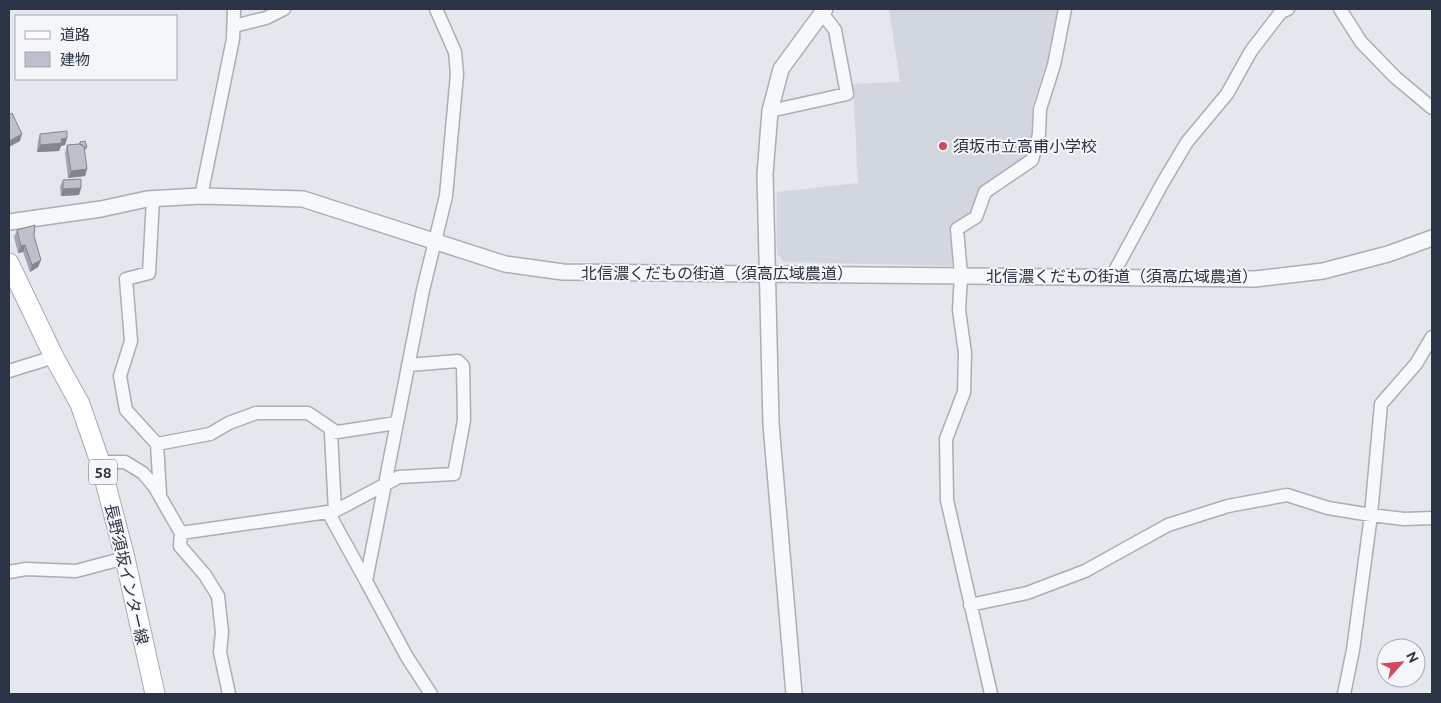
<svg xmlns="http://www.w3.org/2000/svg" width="1441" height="703" viewBox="0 0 1441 703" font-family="Ubuntu,'Noto Sans JP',sans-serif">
	<rect width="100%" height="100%" fill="#e4e7ec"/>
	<path fill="#d2d6de" d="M889 9H1058L1047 62 1032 107V134L1026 158 981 187 971 213 951 229 952 266 784 262 777 254V192L858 183 853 84 900 82Z"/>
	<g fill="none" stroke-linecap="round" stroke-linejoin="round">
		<defs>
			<path id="minor" d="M1340 9 1361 42 1395 77 1432 108
				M234 26 266 18 284 9
				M770 111 847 94 835 30 822 13
				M201 196 233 39 234 9
				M153 199 149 273 126 279 131 341 120 376 126 410 157 444
				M1112 276 1162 184 1187 142 1227 94 1251 51 1281 12 1288 9
				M9 371 54 357
				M100 462H125L143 473 154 486 181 533 180 546 205 575 218 596 222 632 220 652 229 694
				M160 494 157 444 210 434 229 423 256 413H308L336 432
				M335 511 331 433 396 423
				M328 512 366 581
				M181 533 335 511 399 477 454 474 464 420 463 366 458 361 408 365
				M9 572 26 569 76 571 125 558
				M970 605 1027 593 1085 571 1168 525 1228 506 1287 495 1328 508 1371 515 1404 519 1432 518
				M431 694 407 657 366 581 423 290 446 196 457 74 455 52 436 9
				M991 694 947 500 946 439 964 392 965 353 959 310 961 275 957 229 976 217 985 192 1032 160 1039 134 1040 109 1054 65 1065 9
				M1344 694 1353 650 1371 515 1381 404 1416 364 1432 337"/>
			<path id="tertiary" d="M9 222 101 209 147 199 201 196 303 199 505 264 563 272 1255 279 1323 271 1388 254 1432 238
				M794 694 771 424 765 174 770 111 781 69 825 9"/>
			<path id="primary" d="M9 263 54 357 80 404 100 462 125 558 155 694"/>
		</defs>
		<use href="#minor" stroke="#a9aeb7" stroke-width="15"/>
		<use href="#tertiary" stroke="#a9aeb7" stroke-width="18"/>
		<use href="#primary" stroke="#a3abb8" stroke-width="21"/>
		<use href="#minor" stroke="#f7f8fa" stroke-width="12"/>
		<use href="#tertiary" stroke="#f7f8fa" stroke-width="15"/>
		<use href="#primary" stroke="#fff" stroke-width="19"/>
	</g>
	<path fill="#a1a5ae" d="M40 134 67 138 65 145 61 146 59 151 37 152 38 141Z
		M80 142 87 147 86 150H84L87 169 85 176 68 178 65 153 67 145 79 144Z
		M63 180 81 188 79 195 61 196 60 187Z
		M17 230 34 236 41 260 38 267 30 272 23 252 18 253 14 237Z"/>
	<path fill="#83868d" d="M22 134 20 141 9 147V141Z
		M67 138 65 145 61 146 59 151 37 152 40 145Z
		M87 169 85 176 68 178 71 171Z
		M81 188 79 195 61 196 63 189Z
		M25 245 23 252 18 253 21 246Z
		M41 260 38 267 30 272 32 265Z"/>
	<path fill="#bbc0ca" stroke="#83868d" d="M12 113 22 134 9 141V115Z
		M67 131V138L61 139 62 143 40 145V134Z
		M85 141 87 147H84V146L80 144V142Z
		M79 144 84 146 87 169 71 171 67 145Z
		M81 179V188L63 189V180Z
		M35 225 34 236 41 260 32 265 25 245 21 246 17 230Z"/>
	<circle fill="#d1495b" stroke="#f4f6f9" stroke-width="2" cx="943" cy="146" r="5"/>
	<g text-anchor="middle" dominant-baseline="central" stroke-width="4" stroke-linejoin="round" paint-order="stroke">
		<rect fill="#f4f6f9" stroke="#676e7b" stroke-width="1" x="89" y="459.5" width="28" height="25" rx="4"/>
		<g font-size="15" font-weight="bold" fill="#2b3445">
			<text x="103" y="472">58</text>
		</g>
		<g font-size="16" fill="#2b3445" stroke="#f4f6f9" text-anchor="start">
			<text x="953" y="146">須坂市立高甫小学校</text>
		</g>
		<g font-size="16" fill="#2b3445" stroke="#f4f6f9">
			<text x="717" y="273">北信濃くだもの街道（須高広域農道）</text>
			<text x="1122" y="276">北信濃くだもの街道（須高広域農道）</text>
			<text transform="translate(127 574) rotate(77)">長野須坂インター線</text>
		</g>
	</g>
	<rect width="1441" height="703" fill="none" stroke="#2b3445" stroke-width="20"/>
	<rect x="15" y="15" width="162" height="65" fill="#f4f6f9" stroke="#a4a8b1"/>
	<rect x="25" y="31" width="25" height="8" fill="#ffffff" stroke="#a4a8b1"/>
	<text x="60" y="40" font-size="15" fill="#2b3445">道路</text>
	<rect x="25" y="52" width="25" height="15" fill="#bbc0ca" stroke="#a4a8b1"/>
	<text x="60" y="65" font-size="15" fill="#2b3445">建物</text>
	<g transform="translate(1401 663) rotate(63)"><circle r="24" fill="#f4f6f9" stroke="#a4a8b1"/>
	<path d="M0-4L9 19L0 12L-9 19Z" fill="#d1495b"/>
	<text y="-8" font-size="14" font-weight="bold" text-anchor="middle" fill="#2b3445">N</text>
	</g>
</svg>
